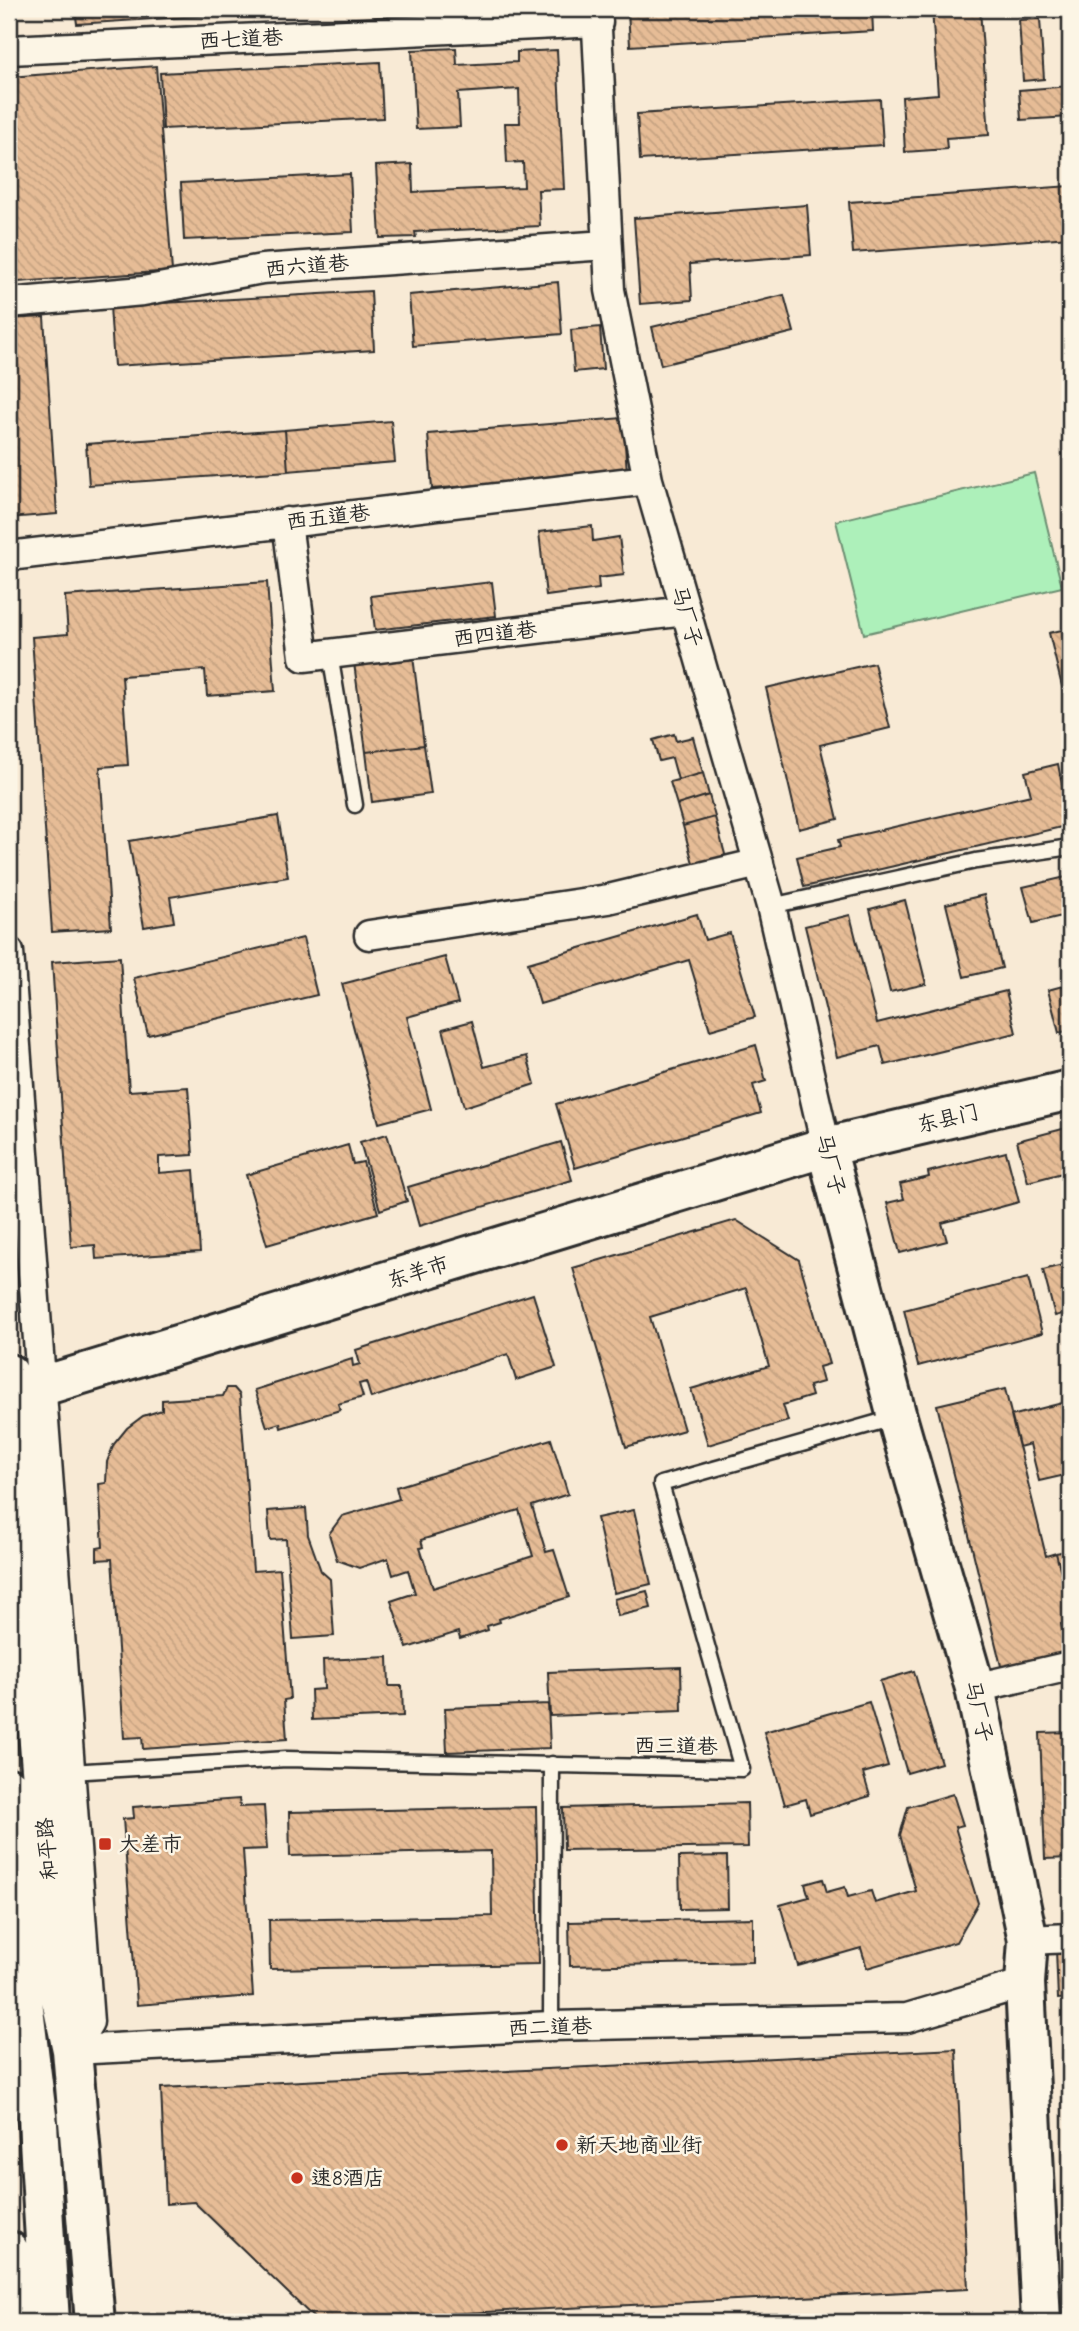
<svg xmlns="http://www.w3.org/2000/svg" width="1079" height="2331" viewBox="0 0 1079 2331" font-family="'Comic Neue','LXGW WenKai TC',sans-serif">
	<defs>
		<pattern id="building-back-hatch" width="6" height="6" patternUnits="userSpaceOnUse" patternTransform="scale(1.75)"><rect width="6" height="6" fill="#e6bc96"/><path d="M-1 5l2 2M0 0l6 6M5-1l2 2" fill="none" stroke="#c5a281"/></pattern>
	</defs>
	<rect width="100%" height="100%" fill="#f8ead5"/>
	<filter id="ink" filterUnits="userSpaceOnUse"><feTurbulence type="fractalNoise" baseFrequency=".0143" numOctaves="2"/><feDisplacementMap in="SourceGraphic" scale="14" xChannelSelector="R" yChannelSelector="G"/><feConvolveMatrix kernelMatrix="1 2 1 2 8 2 1 2 1" color-interpolation-filters="sRGB"/></filter>
	<g filter="url(#ink)">
		<path fill="#adf0ba" stroke="#6c8e72" stroke-width="2" d="M1034 473 1062 587 864 634 836 521Z"/>
		<path fill="url(#building-back-hatch)" stroke="#2b2b2b" stroke-width="2" fill-rule="evenodd" d="M75 9H307L77 24Z
			M628 9H872L873 31 630 46Z
			M932 9H980L989 135 946 138 947 149 905 152 902 97 938 94Z
			M1019 9H1055V13L1019 15Z
			M1040 19 1044 79 1023 81 1019 20Z
			M456 48 457 65 517 62V52L557 50 564 189 538 190 540 226 415 232 416 237 380 238 376 166 412 164 413 192 524 187 523 162 507 163 505 123H520L519 89 458 93 460 127 416 129 412 50Z
			M380 62 383 118 163 129 160 73Z
			M156 66 172 271 18 282 9 160V77Z
			M1070 86V117L1021 120 1019 90Z
			M880 99 883 145 640 160 637 114Z
			M350 174 353 232 184 240 181 183Z
			M1070 186V237L853 253 849 202Z
			M807 205 811 255 690 264 692 300 640 304 634 218Z
			M558 282 562 334 413 346 409 295Z
			M371 291 374 350 114 366 110 306Z
			M784 295 794 332 661 365 652 327Z
			M44 317 57 514 9 518V319Z
			M600 327 603 369 574 372 571 330Z
			M623 418 627 472 432 489 428 434Z
			M391 421 395 462 288 471 285 430Z
			M285 430 288 471 89 485 86 444Z
			M592 526 593 541 619 537 624 575 598 578 599 589 546 596 539 532Z
			M267 582 275 691 207 696 205 670 122 676 128 765 100 767 111 928 52 932 32 637 68 634 65 596Z
			M492 582 496 616 375 630 371 596Z
			M1070 628V707H1067L1049 633Z
			M413 656 424 745 366 752 354 663Z
			M874 663 890 728 820 745 838 819 799 829 766 688Z
			M674 734 676 741 693 737 703 773 678 780 672 758 659 761 653 740Z
			M424 745 431 794 372 802 366 752Z
			M1058 764 1070 825 804 887 797 857 840 847 838 840 1031 795 1025 772Z
			M703 773 709 795 677 805 670 782Z
			M709 795 715 817 683 826 677 805Z
			M278 816 288 877 170 897 174 922 144 927 129 841Z
			M715 817 726 858 694 867 683 826Z
			M1070 876V914L1033 923 1023 887Z
			M984 895 1002 968 964 977 946 904Z
			M905 900 926 984 890 992 870 909Z
			M697 914 705 940 730 933 755 1017 710 1030 689 960 540 1004 528 963Z
			M850 915 877 1023 1006 991 1016 1033 885 1065 880 1046 837 1057 805 926Z
			M303 938 317 995 148 1035 134 978Z
			M120 957 129 1091 188 1087 193 1155 159 1157V1173L194 1170 200 1252 96 1259 95 1245 71 1247 52 962Z
			M445 957 458 1003 407 1017 431 1109 379 1123 342 984Z
			M1070 984V1030L1059 1033 1048 990Z
			M472 1021 484 1067 527 1056 535 1084 464 1107 443 1029Z
			M756 1045 766 1081 753 1085 761 1113 575 1168 556 1104Z
			M1070 1127V1171L1028 1182 1017 1141Z
			M387 1134 407 1201 380 1210 360 1142Z
			M561 1142 572 1180 419 1226 408 1187Z
			M348 1145 353 1164 363 1162 378 1213 267 1245 246 1175Z
			M1006 1152 1019 1202 942 1223 947 1241 900 1253 887 1203 904 1199 900 1184 929 1177 928 1172Z
			M736 1220 799 1260 829 1364 819 1367 823 1382 809 1386 812 1396 783 1405 788 1421 708 1445 691 1389 769 1366 746 1288 650 1317 684 1430 626 1447 573 1268Z
			M1070 1263V1312L1055 1316 1043 1270Z
			M1028 1278 1042 1333 918 1366 904 1310Z
			M533 1294 556 1367 516 1380 508 1354 371 1398 366 1382 359 1384 363 1397 338 1404 340 1410 281 1428 280 1423 267 1427 255 1390 352 1359 353 1366 360 1364 356 1350Z
			M227 1388H234L240 1395 253 1571 280 1569 290 1699 284 1700 287 1739 143 1749 142 1737 124 1738 112 1559 97 1560V1548L103 1547 99 1484 106 1483 107 1462 114 1444 127 1428 143 1416 162 1410V1400L223 1396Z
			M1005 1389 1046 1556 1056 1553 1070 1609V1622L1061 1624 1068 1654 1002 1670 937 1405Z
			M1070 1401V1474L1039 1481 1030 1444 1019 1447 1011 1416Z
			M551 1439 568 1494 532 1506 546 1552 554 1550 569 1597 499 1619 500 1622 487 1626 488 1630 460 1639 458 1632 407 1648 391 1601 415 1593 408 1570 393 1575 388 1558 359 1568 337 1560 329 1534 342 1516 399 1499 396 1487ZM519 1510 533 1556 433 1588 420 1548 423 1547 421 1540Z
			M306 1508 308 1535 321 1571 330 1579 334 1636 293 1639 286 1539 270 1540 268 1511Z
			M634 1510 651 1584 614 1593 597 1518Z
			M1070 1550V1609L1056 1553Z
			M647 1591 651 1608 618 1616 614 1599Z
			M388 1657 389 1686H402L403 1716 312 1720 311 1690 324 1689 323 1660Z
			M681 1667 682 1711 550 1716 548 1672Z
			M914 1671 941 1763 907 1773 880 1681Z
			M869 1702 888 1766 863 1773 870 1796 810 1814 806 1799 785 1805 764 1732Z
			M548 1704 550 1748 447 1752 445 1708Z
			M1070 1732V1858L1045 1859 1040 1733Z
			M953 1794 963 1825 955 1827 978 1903 956 1942 867 1968 861 1948 798 1966 780 1905 809 1897 805 1884 823 1879 827 1892 845 1887 848 1897 871 1891 875 1903 916 1891 900 1835 908 1807Z
			M239 1799 240 1807 264 1806 267 1849 243 1850 253 1996 137 2005 123 1819 134 1818 133 1807Z
			M747 1803 748 1847 564 1850 563 1808Z
			M536 1807 539 1964 270 1969 269 1920 492 1916 491 1851 290 1856 289 1812Z
			M727 1856 728 1908 680 1909 679 1857Z
			M753 1918V1962L570 1966 569 1922Z
			M1070 1949V1998L1058 1999 1056 1950Z
			M956 2049 968 2289 316 2320 194 2202 166 2204 161 2088Z"/>
		<g fill="none" stroke-linecap="round" stroke-linejoin="round">
			<defs>
				<path id="lane" d="M330 654 355 805
					M771 906 976 861 1070 847
					M70 1772 286 1759 742 1769 661 1484 897 1417
					M551 2026 552 1764"/>
				<path id="street" d="M596 9 610 290 648 480 771 906 826 1147
					M9 50 598 22
					M9 303 143 291 262 269 606 245
					M287 522 304 657 685 611
					M9 556 648 480
					M369 935 608 899 759 863
					M9 952 89 2022 72 2050
					M975 1688 1070 1666
					M1028 1940 1070 1938
					M72 2050 551 2026 907 2018 1025 1983"/>
				<path id="secondary" d="M826 1147 897 1417 975 1688 1028 1940 1025 1983 1041 2322
					M9 1374 59 1990 72 2050 95 2322
					M10 1396 826 1147 1070 1090
					M9 1788 22 1993 38 2124 50 2322
					M9 2251 12 2322"/>
			</defs>
			<use href="#lane" stroke="#2b2b2b" stroke-width="19"/>
			<use href="#street" stroke="#2b2b2b" stroke-width="33"/>
			<use href="#secondary" stroke="#2b2b2b" stroke-width="44"/>
			<use href="#lane" stroke="#fcf5e5" stroke-width="14"/>
			<use href="#street" stroke="#fcf5e5" stroke-width="28"/>
			<use href="#secondary" stroke="#fcf5e5" stroke-width="38"/>
		</g>
	</g>
	<g fill="#c8321e" stroke="#fcf5e5" stroke-width="2.5">
		<rect x="98" y="1837" width="14" height="14" rx="3.5"/>
		<circle cx="562" cy="2145" r="7"/>
		<circle cx="297" cy="2178" r="7"/>
	</g>
	<g text-anchor="middle" dominant-baseline="central" stroke-width="5" stroke-linejoin="round" paint-order="stroke">
		<g font-size="21" fill="#2b2b2b" stroke="#fcf5e5">
			<text transform="translate(241 39) rotate(-3)">西七道巷</text>
			<text transform="translate(307 266) rotate(-5)">西六道巷</text>
			<text transform="translate(328 517) rotate(-7)">西五道巷</text>
			<text transform="translate(687 616) rotate(74)">马厂子</text>
			<text transform="translate(495 634) rotate(-7)">西四道巷</text>
			<text transform="translate(948 1118) rotate(-13)">东县门</text>
			<text transform="translate(831 1164) rotate(76)">马厂子</text>
			<text transform="translate(418 1272) rotate(-17)">东羊市</text>
			<text transform="translate(979 1711) rotate(77)">马厂子</text>
			<text transform="translate(676 1746) rotate(1)">西三道巷</text>
			<text transform="translate(47 1849) rotate(-95)">和平路</text>
			<text transform="translate(550 2027) rotate(-2)">西二道巷</text>
		</g>
		<g font-size="21" fill="#2b2b2b" stroke="#fcf5e5" text-anchor="start">
			<text x="119" y="1844">大差市</text>
			<text x="576" y="2145">新天地商业街</text>
			<text x="311" y="2178">速8酒店</text>
		</g>
	</g>
	<rect width="1079" height="2331" fill="none" stroke="#fcf5e5" stroke-width="35"/>
	<rect x="18" y="18" width="1044" height="2296" fill="none" stroke="#2b2b2b" stroke-width="2.5" filter="url(#ink)"/>
</svg>
